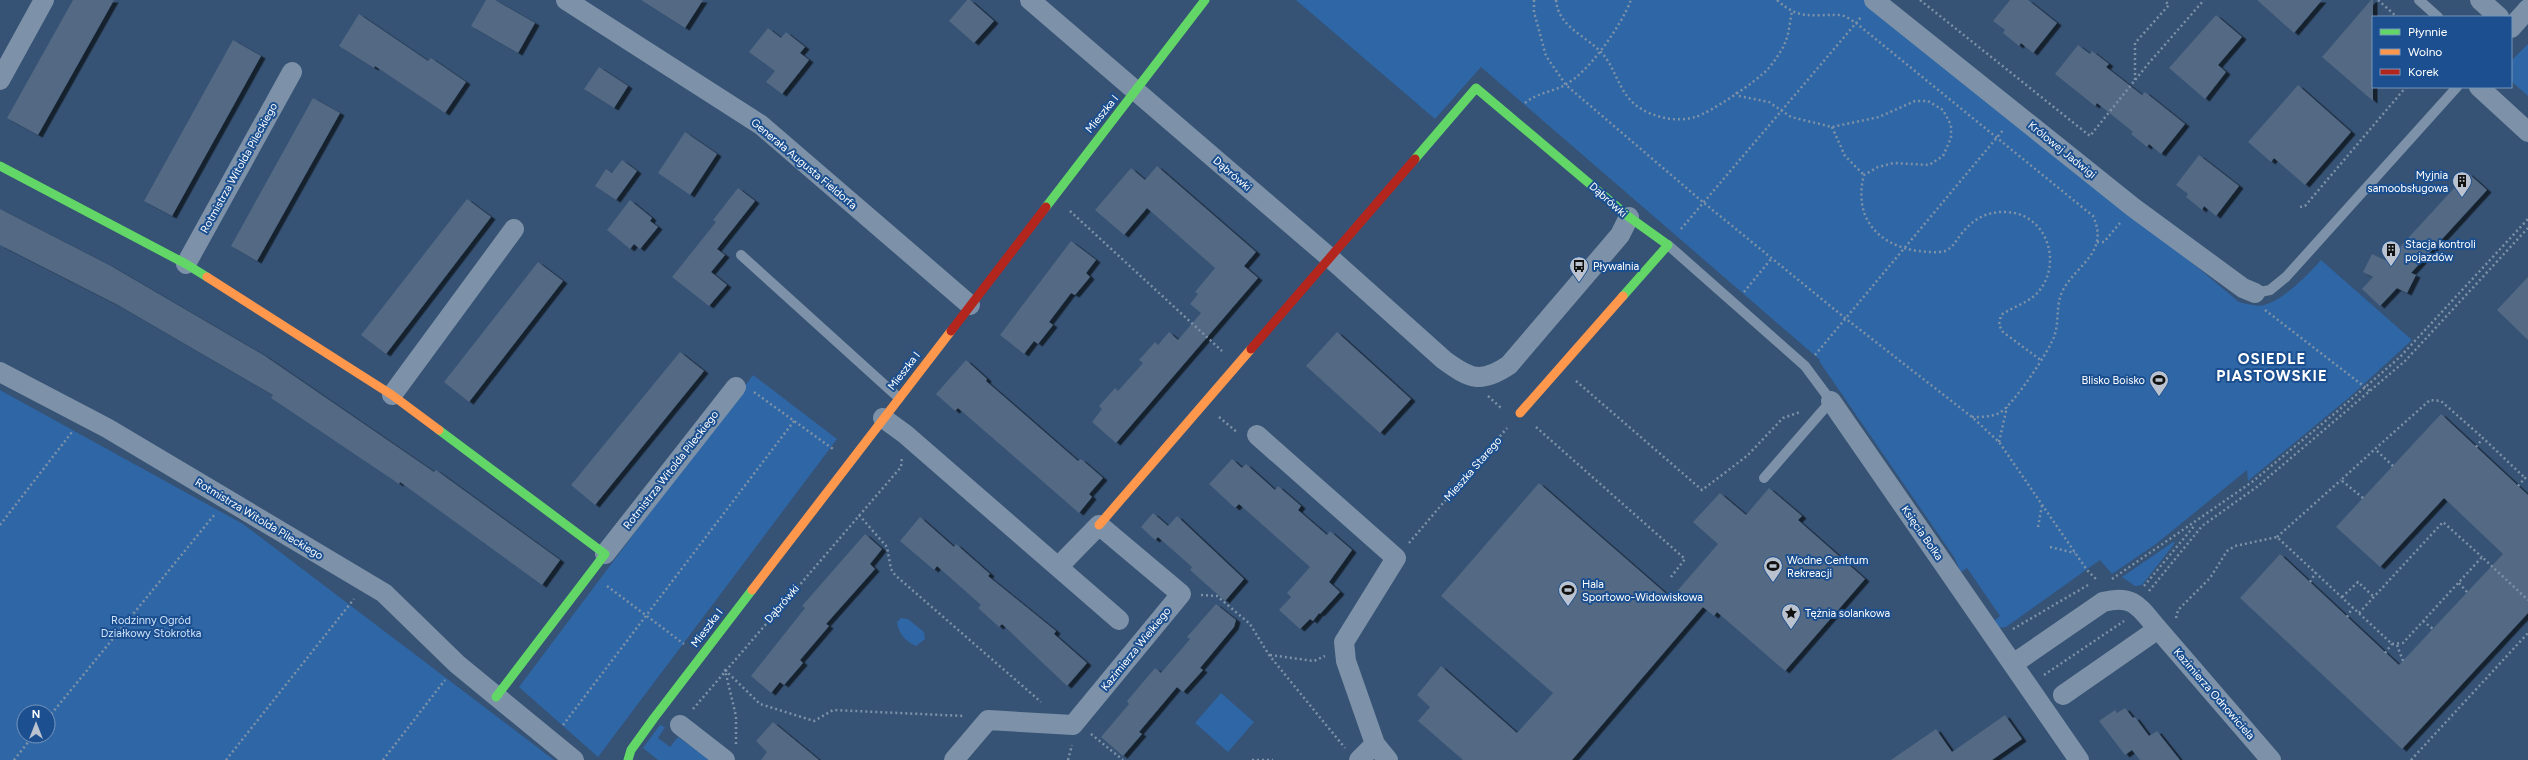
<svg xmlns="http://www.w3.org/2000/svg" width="2528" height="760" viewBox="0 0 2528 760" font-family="Figtree,sans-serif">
	<defs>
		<filter id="shadow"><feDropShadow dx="4.5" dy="2.5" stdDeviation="0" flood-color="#0009"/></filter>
	</defs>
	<rect width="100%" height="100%" fill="#365274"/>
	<path fill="#2f66a5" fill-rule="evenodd" d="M1296 0H1878L2239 302C2248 304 2258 308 2267 304 2285 298 2309 274 2321 260L2412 340 2351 396 2248 481 2247 470 2156 544 2112 574 2100 560 2006 627 1998 628 1994 621 2000 616 1967 568 1961 572 1954 557 1819 361 1820 360 1481 67 1435 119Z
		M2528 44V96L2511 81V61Z
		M753 375 837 439 598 757 519 687Z
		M0 390 243 524 554 760H0ZM24 712H48V736H24Z
		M2173 542 2175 543 2142 585 2135 586 2122 577Z
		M901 618 908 619 924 632 925 639 916 646C906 642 898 633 897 622Z
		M1221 693 1254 722 1228 752 1195 723Z
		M660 725 665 727 658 738 670 747 678 737 710 760H658L643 748Z"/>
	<path fill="#526984" filter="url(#shadow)" d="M73 0H114L38 135 7 118Z
		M486 0H495L535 23 518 53 471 26Z
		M641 0H703L685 28Z
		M967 0H970L994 21 974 43 949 21Z
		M2010 0H2028L2057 23 2033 53 2021 43 2019 46 2003 33 2005 30 1993 21Z
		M2257 0H2322L2294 33Z
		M2371 0H2373V101L2322 57Z
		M359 14 428 61 431 58 466 82 445 113 375 66 374 68 339 46Z
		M2216 15 2242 37 2218 65 2226 72 2205 99 2169 68Z
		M768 28 781 38 786 32 805 47 800 53 809 60 782 94 766 82 775 71 749 52Z
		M233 40 261 56 172 216 144 201Z
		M2078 45 2090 54 2092 51 2109 64 2106 67 2142 95 2145 92 2185 124 2161 154 2149 144 2147 147 2131 134 2133 132 2097 103 2095 106 2055 74Z
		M599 67 628 86 614 108 584 89Z
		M2298 85 2351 132 2305 185 2274 158 2271 162 2248 142Z
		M313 98 340 113 257 261 231 246Z
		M685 132 717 154 690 195 658 173Z
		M2199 155 2239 186 2216 216 2204 206 2202 210 2186 197 2188 194 2176 185Z
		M622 160 637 171 616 200 595 186 606 169 612 173Z
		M1157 166 1256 252 1244 266 1258 278 1116 443 1092 422 1102 409 1099 406 1115 388 1118 391 1143 363 1139 360 1155 342 1158 345 1169 332 1178 340 1201 313 1190 304 1198 294 1195 292 1215 268 1147 208 1124 235 1095 210 1131 168 1145 180Z
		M2468 173 2487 190 2411 273 2416 275 2407 293 2397 288 2380 306 2362 289 2373 277 2363 272 2372 254 2387 261Z
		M738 188 755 201 717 249 725 255 711 272 727 285 709 306 672 277 716 222 713 220Z
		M467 199 491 217 386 354 361 335Z
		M630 200 652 218 650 221 658 227 640 249 634 244 630 249 607 230Z
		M0 209 111 266 265 356 434 472 436 470 560 560 542 585 400 482 399 484 271 398 273 395 118 305 0 245Z
		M1071 241 1096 260 1086 273 1090 277 1075 295 1071 293 1049 322 1053 325 1038 344 1034 341 1024 354 1000 335Z
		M538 262 563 281 469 402 444 382Z
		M2528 277V340L2497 310Z
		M1337 332 1411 399 1380 433 1306 366Z
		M680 352 704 371 595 505 571 485Z
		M966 360 987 379 986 381 1078 461 1081 459 1103 478 1089 494 1092 497 1079 513 958 408 955 411 936 394Z
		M2441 414 2528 495V613L2402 749 2240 598 2280 554 2399 665 2503 554 2444 498 2380 567 2336 527Z
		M1232 459 1242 468 1246 464 1275 490 1278 486 1301 506 1298 510 1327 535 1330 531 1352 550 1329 582 1340 592 1320 614 1319 613 1313 621 1310 619 1300 629 1279 610 1291 597 1287 593 1310 567 1239 504 1235 508 1209 484Z
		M1539 483 1671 598 1718 544 1693 522 1720 493 1746 515 1769 488 1802 516 1798 520 1865 579 1785 671 1717 612 1714 616 1703 607 1572 760H1463L1418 721 1430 707 1417 695 1441 666 1517 733 1553 693 1441 596Z
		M1153 513 1168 526 1177 516 1244 579 1225 601 1190 570 1192 567 1158 537 1155 540 1141 527Z
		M920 517 954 547 956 544 990 574 988 576 1056 631 1054 634 1087 663 1067 686 1002 624 999 627 978 608 981 605 937 566 934 570 900 541Z
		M865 534 882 549 870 564 875 569 826 624 829 626 800 660 803 663 784 685 780 682 771 693 751 676 805 608 802 606Z
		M1216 604 1236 620 1234 627 1200 668 1203 670 1183 692 1177 687 1139 732 1142 734 1123 756 1101 737 1129 704 1127 701 1155 668 1161 673 1190 639 1187 637Z
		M2125 708 2133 718 2135 717 2149 736 2157 731 2180 760H2140L2132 750 2125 755 2099 721 2115 710 2117 713Z
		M2005 715 2022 739 1992 760H1891L1936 729 1952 752Z
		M773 722 819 760H761L767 752 756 741Z"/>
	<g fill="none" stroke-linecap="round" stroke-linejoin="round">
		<path stroke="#7d92a8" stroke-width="2.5" stroke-dasharray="2 3" stroke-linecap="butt" d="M1534 0V12L1546 56 1566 85 1704 203 1845 318 1972 417 1999 442 2087 570 2097 580
			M1556 0C1558 26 1584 35 1600 51 1616 67 1618 92 1637 106 1652 117 1676 123 1695 117 1710 113 1757 81 1768 69 1774 62 1781 52 1785 43 1789 34 1790 21 1792 11
			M1777 0C1800 21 1812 14 1839 15 1845 15 1851 20 1856 23L2093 216C2110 253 2076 264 2062 292 2056 305 2059 320 2055 334 2051 349 2012 407 1999 413 1991 417 1981 417 1972 417
			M1920 0 2090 136 2148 64 2204 0
			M2378 0 2397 17
			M2135 80V43L2169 5 2164 0
			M1736 92 1739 96 1769 102 1791 117 1832 127 1879 117 1915 101H1928L1943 110 1951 125V138L1943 156 1929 165 1894 163 1878 167 1864 175C1853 217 1877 245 1918 251 1926 252 1938 253 1945 251 1954 247 1956 240 1962 233 1973 219 1988 211 2006 212 2046 213 2063 262 2039 291 2029 303 2014 306 2001 315L1999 325 2003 332 2042 361
			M1525 103C1537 93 1552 92 1565 85 1589 72 1621 26 1631 0
			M1832 127 1845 156 1864 175
			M2300 207 2305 206 2406 87
			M1070 211 1222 351
			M1681 229 1862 16
			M2097 242H2104L2120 223
			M1744 292 1771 259
			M2265 310 2370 391
			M1815 355 2004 129
			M1576 381 1702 490 1747 456 1783 418 1800 412
			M754 392 833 449
			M1488 396 1501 408
			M1219 417 1238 433
			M1536 427 1685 559 1671 577
			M1999 442 2007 407
			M2476 447 2483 438 2525 478
			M2393 466 2375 449 2430 400 2441 401 2483 438
			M2518 486 2525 478 2528 481
			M2363 498 2341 480 2375 449
			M859 515 887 547 891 569 895 575 1041 702
			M0 525 72 432
			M2038 527 2042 505
			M2277 537 2341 480
			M1409 543 1507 428
			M2050 547 2075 553
			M2112 579 2252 482 2340 409 2400 357 2528 219
			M2310 582 2316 572
			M2459 583 2467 592
			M607 586 684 644
			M2144 586 2195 525
			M2149 591 2202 526 2258 486 2405 361 2528 228
			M1201 595 1217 596 1250 624 1269 655 1345 748
			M2342 597 2358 582 2374 597
			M2359 613 2443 522 2482 557
			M2347 617 2353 607
			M2176 618 2178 610 2210 578 2227 551 2235 546 2277 537 2392 644 2403 643 2482 557 2528 600
			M2423 621 2433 629
			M2013 629 2088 585
			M2397 645 2403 661
			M2385 653 2392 644
			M1270 655 1314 661 1325 656
			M2044 675 2124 621
			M693 709 901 467 902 457
			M48 718 215 514
			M563 725 794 421
			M1091 734 1123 760
			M736 744V716L725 670 760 704 814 721 833 710 964 716
			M14 760 33 736
			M226 760 354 599
			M383 760 445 680
			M1068 760 1072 745
			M1252 760H1273
			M2411 760 2528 633"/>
		<path stroke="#7d92a8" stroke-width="10" d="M2419 0 2438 17
			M1668 245 1805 366 1831 401 1764 478
			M741 255 899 398
			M2255 293 2270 290 2286 277 2457 87"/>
		<path stroke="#7d92a8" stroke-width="20" d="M566 0 761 125 970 305
			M1030 0 1329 257 1444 360C1470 379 1481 384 1509 365L1620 235 1629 217
			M1874 0 2134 208 2243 288 2255 293
			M2480 0 2499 17
			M2511 28 2528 9
			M0 80 44 0
			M2479 87 2528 132
			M186 264 292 72
			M0 372 107 428 384 593 457 664 574 760
			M392 395 514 229
			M1831 401 2079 760
			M883 418 905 434 1058 567 1099 525 1181 594 1073 725 988 720 954 760
			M1257 435 1396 558 1344 642 1346 661 1375 744 1388 760
			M605 554 736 387
			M1058 567 1119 620
			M2158 629 2271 760
			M2013 664 2103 602C2134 594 2139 607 2158 629L2063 695
			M680 725 725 760
			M1359 760 1375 744"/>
		<path stroke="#63d668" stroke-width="9" d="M1415 159 1476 88 1629 217 1668 245 1623 296
			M0 166 186 264 207 277
			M1046 207 1205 0
			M439 430 605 554 496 697
			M628 760 631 750 654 718 752 590"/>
		<path stroke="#ff974d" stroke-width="9" d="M207 277 392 395 439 430
			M1520 413 1623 296
			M1099 525 1251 349
			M752 590 951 331"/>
		<path stroke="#b3261e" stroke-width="9" d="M951 331 1046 207
			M1251 349 1415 159"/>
	</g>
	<defs>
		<symbol id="building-pin" viewBox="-11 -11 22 30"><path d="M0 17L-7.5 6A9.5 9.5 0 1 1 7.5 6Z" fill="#b9c2ce" stroke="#1b4f8f"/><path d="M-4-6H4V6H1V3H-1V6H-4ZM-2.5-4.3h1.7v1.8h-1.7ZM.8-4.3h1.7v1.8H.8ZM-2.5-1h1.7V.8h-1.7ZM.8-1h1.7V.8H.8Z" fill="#111"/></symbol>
		<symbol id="bus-pin" viewBox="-11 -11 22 30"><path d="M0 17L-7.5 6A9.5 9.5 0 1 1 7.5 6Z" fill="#b9c2ce" stroke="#1b4f8f"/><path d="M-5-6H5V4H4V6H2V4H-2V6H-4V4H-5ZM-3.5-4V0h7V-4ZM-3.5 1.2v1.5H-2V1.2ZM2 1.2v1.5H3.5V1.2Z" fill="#111"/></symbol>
		<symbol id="stadium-pin" viewBox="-11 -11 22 30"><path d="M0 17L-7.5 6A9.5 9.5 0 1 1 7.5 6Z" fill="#b9c2ce" stroke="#1b4f8f"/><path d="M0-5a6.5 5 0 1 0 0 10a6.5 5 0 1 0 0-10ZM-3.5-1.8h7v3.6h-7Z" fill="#111"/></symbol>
		<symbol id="sight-pin" viewBox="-11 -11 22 30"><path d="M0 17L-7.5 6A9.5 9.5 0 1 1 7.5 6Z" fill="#b9c2ce" stroke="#1b4f8f"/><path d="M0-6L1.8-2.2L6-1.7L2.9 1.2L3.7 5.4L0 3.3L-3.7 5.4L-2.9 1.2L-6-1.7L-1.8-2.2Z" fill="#111"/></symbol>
	</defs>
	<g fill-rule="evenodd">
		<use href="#building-pin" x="2451" y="170" width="22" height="30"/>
		<use href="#building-pin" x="2380" y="239" width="22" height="30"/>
		<use href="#bus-pin" x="1568" y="255" width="22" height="30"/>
		<use href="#stadium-pin" x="2148" y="369" width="22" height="30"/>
		<use href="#stadium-pin" x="1762" y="555" width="22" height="30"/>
		<use href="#stadium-pin" x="1557" y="579" width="22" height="30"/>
		<use href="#sight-pin" x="1780" y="602" width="22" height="30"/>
	</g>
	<g text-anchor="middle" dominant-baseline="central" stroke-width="4" stroke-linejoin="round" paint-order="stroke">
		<g font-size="11" fill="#fff" stroke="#1b4f8f">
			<text transform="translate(1102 114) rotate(-51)">Mieszka I</text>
			<text transform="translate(2062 150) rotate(39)">Królowej Jadwigi</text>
			<text transform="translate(804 164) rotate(40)">Generała Augusta Fieldorfa</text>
			<text transform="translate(239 168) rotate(-61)">Rotmistrza Witolda Pileckiego</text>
			<text transform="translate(1232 174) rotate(41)">Dąbrówki</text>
			<text transform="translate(1608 200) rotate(42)">Dąbrówki</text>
			<text transform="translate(904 371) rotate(-52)">Mieszka I</text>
			<text transform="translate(1473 469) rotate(-49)">Mieszka Starego</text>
			<text transform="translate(671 470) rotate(-52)">Rotmistrza Witolda Pileckiego</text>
			<text transform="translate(259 519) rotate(31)">Rotmistrza Witolda Pileckiego</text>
			<text transform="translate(1922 533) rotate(55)">Księcia Bolka</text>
			<text transform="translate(782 604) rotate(-49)">Dąbrówki</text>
			<text transform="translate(707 628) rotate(-53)">Mieszka I</text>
			<text transform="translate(1136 649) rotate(-51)">Kazimierza Wielkiego</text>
			<text transform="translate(2214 694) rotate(49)">Kazimierza Odnowiciela</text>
		</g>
		<g font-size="11" fill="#fff" stroke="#1b4f8f" text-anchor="start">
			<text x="2448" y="175" text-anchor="end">Myjnia<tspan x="2448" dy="13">samoobsługowa</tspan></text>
			<text x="2405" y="244">Stacja kontroli<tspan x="2405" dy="13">pojazdów</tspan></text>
			<text x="1593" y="266">Pływalnia</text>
			<text x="2145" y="380" text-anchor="end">Blisko Boisko</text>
			<text x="1787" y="560">Wodne Centrum<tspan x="1787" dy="13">Rekreacji</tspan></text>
			<text x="1582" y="584">Hala<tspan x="1582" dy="13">Sportowo-Widowiskowa</tspan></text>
			<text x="1805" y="613">Tężnia solankowa</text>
		</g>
		<g font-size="11" fill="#cfe3fa" stroke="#1b4f8f">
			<text x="151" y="620">Rodzinny Ogród<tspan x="151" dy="13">Działkowy Stokrotka</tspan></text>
		</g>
		<g font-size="15" font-weight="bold" letter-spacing="1" fill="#fff" stroke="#1b4f8f">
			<text x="2272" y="359">OSIEDLE<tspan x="2272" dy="17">PIASTOWSKIE</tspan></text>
		</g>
	</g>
	<rect x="2372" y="16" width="140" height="72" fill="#1b4f8f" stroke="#7695bc"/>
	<rect x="2380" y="29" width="20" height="6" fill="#63d668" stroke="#7695bc"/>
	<text x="2408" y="36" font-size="12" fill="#ffffff">Płynnie</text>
	<rect x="2380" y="49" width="20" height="6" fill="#ff974d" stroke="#7695bc"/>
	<text x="2408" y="56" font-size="12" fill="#ffffff">Wolno</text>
	<rect x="2380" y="69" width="20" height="6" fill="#b3261e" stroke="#7695bc"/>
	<text x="2408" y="76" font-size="12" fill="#ffffff">Korek</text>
	<g transform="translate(36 724)"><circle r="19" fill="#1b4f8f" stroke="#7695bc"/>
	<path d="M0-3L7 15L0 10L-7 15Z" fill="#b9c2ce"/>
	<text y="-6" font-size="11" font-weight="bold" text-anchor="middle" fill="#ffffff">N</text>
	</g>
</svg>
